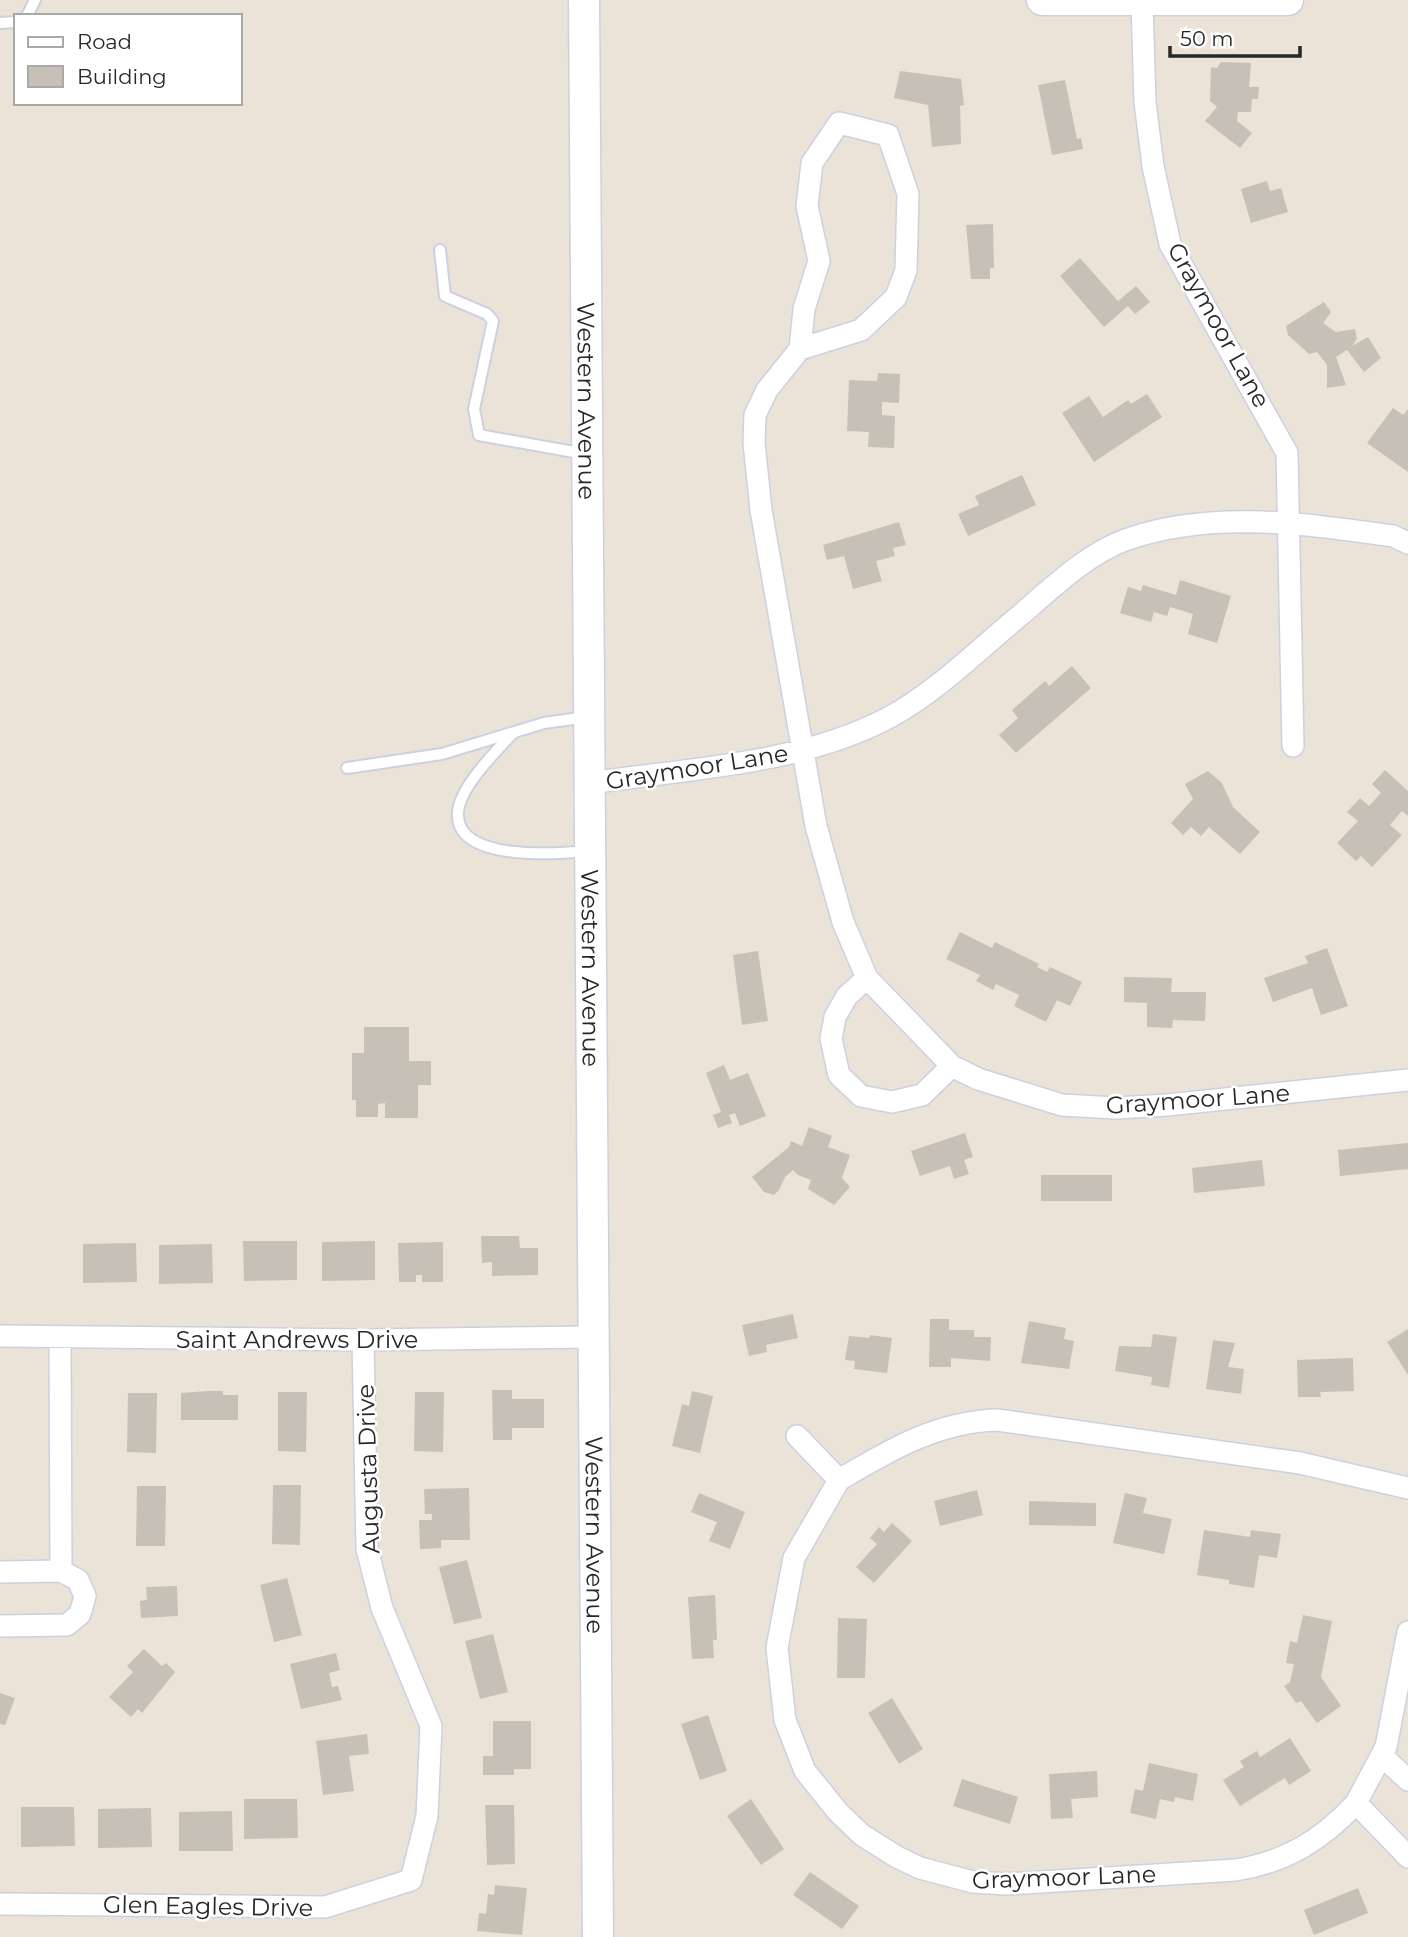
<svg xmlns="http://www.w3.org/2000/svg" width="1408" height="1937" viewBox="0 0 1408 1937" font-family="Montserrat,sans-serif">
	<rect width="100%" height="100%" fill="#ebe3d7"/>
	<path fill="#c6c0b7" d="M1221 62 1251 63 1249 87H1259L1258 99H1252L1251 112H1238L1237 121 1252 133 1240 148 1205 121 1217 107 1210 101 1211 67 1217 68Z
		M900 71 961 79 964 105 960 106 961 144 932 147 928 105 894 98Z
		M1065 80 1077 139 1081 138 1083 149 1052 155 1038 85Z
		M1267 181 1270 191 1281 188 1288 212 1251 223 1241 189Z
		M993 224 994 268H990V279H971L966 225Z
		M1080 258 1118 301 1136 286 1150 302 1135 314 1128 306 1104 327 1060 276Z
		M1324 302 1331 312 1323 323 1336 332 1355 329 1357 339 1352 346 1368 337 1381 358 1364 372 1347 350 1336 357 1346 385 1327 388V365L1317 352 1309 354 1288 335 1286 326Z
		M878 373 900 374 899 403 882 402V415L895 416 894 448 868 447 869 432 847 431 849 380 877 381Z
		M1147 394 1162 417 1094 462 1062 413 1089 396 1103 417 1128 400 1131 404Z
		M1393 408 1403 415 1408 409V472L1367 443Z
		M1022 475 1036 505 968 536 958 514 979 505 975 496Z
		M899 522 906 545 893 548 895 556 876 561 882 581 853 589 844 556 827 560 823 545Z
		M1180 580 1231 596 1217 643 1188 634 1193 614 1170 607 1167 616 1154 612 1151 622 1120 613 1128 587 1141 591 1143 585 1176 595Z
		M1072 666 1091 688 1016 753 999 735 1018 718 1012 710 1045 681 1049 686Z
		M1385 770 1408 791V816L1402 811 1390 825 1402 835 1372 867 1361 856 1356 861 1337 843 1358 821 1347 812 1360 798 1369 806 1381 793 1372 784Z
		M1208 771 1222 783 1233 807 1260 832 1240 854 1209 827 1201 836 1191 827 1183 835 1171 823 1193 799 1185 784Z
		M960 932 992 948 995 942 1039 964 1037 967 1047 972 1050 967 1082 982 1070 1006 1057 1000 1046 1022 1014 1006 1019 995 996 984 993 990 976 981 980 975 946 959Z
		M1327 948 1348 1006 1321 1015 1312 988 1273 1002 1264 978 1308 963 1305 956Z
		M758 951 768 1021 742 1025 733 955Z
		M1124 977 1172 978 1171 992H1206L1205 1021 1173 1020 1172 1028 1147 1027V1003L1124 1002Z
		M364 1027H409V1061H431V1085H418V1118H385V1103L378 1104V1117H356V1100H352V1053H364Z
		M724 1065 730 1080 748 1073 766 1116 740 1126 735 1113 729 1115 732 1123 718 1128 713 1115 721 1112 706 1073Z
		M809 1127 832 1136 828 1147 850 1155 842 1178 850 1187 834 1205 808 1189 811 1180 798 1175 793 1170 785 1177 779 1190 774 1195 764 1192 752 1177 789 1147 791 1141 802 1146Z
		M965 1133 973 1157 964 1160 969 1174 954 1179 950 1166 920 1176 911 1151Z
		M1408 1143V1169L1340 1176 1338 1150Z
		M1262 1160 1265 1186 1194 1193 1192 1168Z
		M1041 1175H1112V1201H1041Z
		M481 1236H519L520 1248H538V1275L492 1276V1262L482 1263Z
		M243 1241H297V1280L244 1281Z
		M375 1241V1280L322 1281V1242Z
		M443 1242V1282H422V1275H416V1282H399L398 1243Z
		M136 1243 137 1282 83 1283V1244Z
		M212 1244 213 1283 159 1284V1245Z
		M793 1314 798 1338 766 1345 767 1352 749 1356 742 1325Z
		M930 1319H949V1330H974V1337H991L990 1361 951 1358V1367H929Z
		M1029 1321 1066 1328 1064 1339 1074 1341 1069 1369 1021 1363Z
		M1408 1329V1375L1387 1342Z
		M1153 1334 1177 1337 1169 1388 1151 1385 1152 1377 1115 1371 1119 1346 1151 1347Z
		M870 1335 892 1338 887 1373 854 1369 855 1361 845 1360 849 1336 869 1338Z
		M1213 1340 1235 1343 1228 1367 1244 1369 1241 1394 1206 1389Z
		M1353 1358 1354 1391 1320 1392 1321 1397H1298L1297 1360Z
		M492 1390H512V1399H544V1428H512V1440H493Z
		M208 1391H223V1395H238V1420H181V1393Z
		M692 1391 713 1396 700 1453 672 1446 682 1404 689 1406Z
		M278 1392H307L306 1452 278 1451Z
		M415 1392H444L443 1452 414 1451Z
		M128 1393H157L156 1453 127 1452Z
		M273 1485H301L300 1545 272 1544Z
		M137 1486H166L165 1546H136Z
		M469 1488 470 1540H441V1548L420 1549 419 1520H432V1514H425L424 1489Z
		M977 1490 983 1515 940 1526 934 1501Z
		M699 1493 745 1512 730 1549 709 1541 717 1522 691 1512Z
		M1125 1493 1147 1498 1143 1513 1172 1519 1164 1554 1113 1543Z
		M1029 1501 1096 1503V1526L1029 1525Z
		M892 1523 912 1541 874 1583 856 1567 877 1544 870 1538 879 1527 884 1532Z
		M1204 1530 1250 1537 1251 1530 1281 1534 1277 1558 1259 1555 1254 1588 1229 1584V1580L1197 1575Z
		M467 1560 482 1618 454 1624 439 1567Z
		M287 1578 302 1635 274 1642 260 1585Z
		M177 1586 178 1616 141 1618 140 1601 147 1600 146 1587Z
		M715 1595 717 1640H713L714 1658 692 1659 688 1597Z
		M1303 1615 1332 1621 1321 1677 1341 1706 1317 1723 1301 1701 1296 1703 1284 1686 1290 1682 1294 1664 1286 1663 1290 1641 1297 1643Z
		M838 1618 867 1619 865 1678H837Z
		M493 1634 508 1692 480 1699 465 1641Z
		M144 1649 162 1666 166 1663 175 1672 142 1713 138 1709 131 1717 109 1697 133 1672 127 1666Z
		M336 1653 340 1670 329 1673 332 1687 338 1686 342 1700 301 1709 290 1664Z
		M0 1693 15 1698 5 1725 0 1724Z
		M892 1698 923 1749 899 1764 868 1713Z
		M708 1715 727 1771 700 1780 681 1724Z
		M493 1721H531V1769H514V1775H483V1756H493Z
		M367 1734 369 1754 349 1756 354 1791 323 1795 316 1741Z
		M1290 1738 1311 1771 1289 1785 1285 1778 1240 1806 1223 1780 1244 1767 1240 1761 1257 1751 1260 1757Z
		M1149 1763 1198 1774 1193 1801 1175 1797 1174 1802 1160 1799 1156 1819 1130 1813 1135 1789 1143 1791Z
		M1097 1771 1098 1797 1071 1799 1073 1818 1051 1819 1049 1774Z
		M962 1779 1018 1797 1010 1824 953 1806Z
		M244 1799H297L298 1838 244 1839Z
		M751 1799 784 1849 761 1865 727 1816Z
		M485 1805H514L515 1864 487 1865Z
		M21 1807H74L75 1846 21 1847Z
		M151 1808 152 1847 98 1848V1809Z
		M232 1811 233 1851H179V1812Z
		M810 1872 859 1906 842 1929 793 1895Z
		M495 1885 527 1888 522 1935 477 1931 479 1913 486 1914 488 1894 494 1895Z
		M1358 1888 1368 1913 1314 1935 1304 1910Z"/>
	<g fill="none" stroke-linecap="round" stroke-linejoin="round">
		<defs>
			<path id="lane" d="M27 16 35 0
				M0 23 16 22
				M440 250 445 296 487 314 493 321 474 409 479 435 585 454
				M513 733C496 751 460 787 458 812 454 862 556 854 588 851
				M347 768 442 754 544 723 587 717"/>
			<path id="street" d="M1142 2 1145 102 1153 166 1170 244 1287 453 1293 746
				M800 349 804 309 819 261 807 206 812 163 839 123 888 135 908 194 906 270 896 297 861 330 800 349 767 390 755 415 754 443 761 510 816 826 843 922 867 978 952 1066
				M590 783C687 769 801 764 888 718 934 694 978 650 1018 617 1050 590 1085 555 1125 540 1211 509 1305 524 1393 536L1408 543
				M867 978 847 996 835 1017 831 1039 839 1075 861 1096 892 1102 922 1095 952 1066 978 1079 1062 1105 1116 1108 1167 1105 1408 1080
				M0 1336 363 1340 594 1337
				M60 1338 61 1571
				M797 1436 839 1480C890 1450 936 1422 997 1420L1300 1463 1408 1488
				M839 1480 794 1558 777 1648 785 1720 805 1771 838 1812 862 1835 897 1857 920 1868 973 1882 1007 1884 1236 1870C1286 1862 1322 1840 1356 1803L1408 1857
				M0 1572 61 1571 78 1580 85 1596 80 1614 67 1625 0 1626
				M1382 1756 1408 1780
				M1356 1803 1386 1747 1408 1632
				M0 1904 325 1907 411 1880 427 1816 431 1726 382 1608 367 1549 363 1340"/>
			<g id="secondary">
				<path id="s1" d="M584 0 598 1937"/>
				<path d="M1042 0H1288"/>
			</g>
		</defs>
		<use href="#lane" stroke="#cdd0e1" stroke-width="14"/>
		<use href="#street" stroke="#cdd0e1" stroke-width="24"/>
		<use href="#secondary" stroke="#cdd0e1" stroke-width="33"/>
		<use href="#lane" stroke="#fff" stroke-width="10"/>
		<use href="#street" stroke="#fff" stroke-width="21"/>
		<use href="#secondary" stroke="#fff" stroke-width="30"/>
	</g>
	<g text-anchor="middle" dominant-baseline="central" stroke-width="5" stroke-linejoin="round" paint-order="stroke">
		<g font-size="24" fill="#272727" stroke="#fff">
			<text transform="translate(1219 325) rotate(61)">Graymoor Lane</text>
			<text stroke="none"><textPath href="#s1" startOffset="401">Western Avenue</textPath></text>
			<text transform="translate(697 767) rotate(-9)">Graymoor Lane</text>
			<text stroke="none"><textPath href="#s1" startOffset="968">Western Avenue</textPath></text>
			<text transform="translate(1198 1099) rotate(-4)">Graymoor Lane</text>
			<text x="297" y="1339">Saint Andrews Drive</text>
			<text transform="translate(368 1469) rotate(-92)">Augusta Drive</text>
			<text stroke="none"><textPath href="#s1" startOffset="1535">Western Avenue</textPath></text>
			<text transform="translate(1064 1877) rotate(-2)">Graymoor Lane</text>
			<text transform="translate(208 1906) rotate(1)">Glen Eagles Drive</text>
		</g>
	</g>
	<rect x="14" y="14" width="228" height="91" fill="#ffffff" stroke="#a9a9a9" stroke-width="2"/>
	<rect x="28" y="37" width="35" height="10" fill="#ffffff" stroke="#a9a9a9" stroke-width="2"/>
	<text x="77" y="49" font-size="21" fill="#272727">Road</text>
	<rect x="28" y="66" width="35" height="21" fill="#c6c0b7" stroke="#a9a9a9" stroke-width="2"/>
	<text x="77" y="84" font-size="21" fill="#272727">Building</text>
	<path d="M1170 46v10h130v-10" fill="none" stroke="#272727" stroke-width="3.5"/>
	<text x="1180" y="46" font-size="21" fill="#272727" stroke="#ffffff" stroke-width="5" paint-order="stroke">50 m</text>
</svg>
